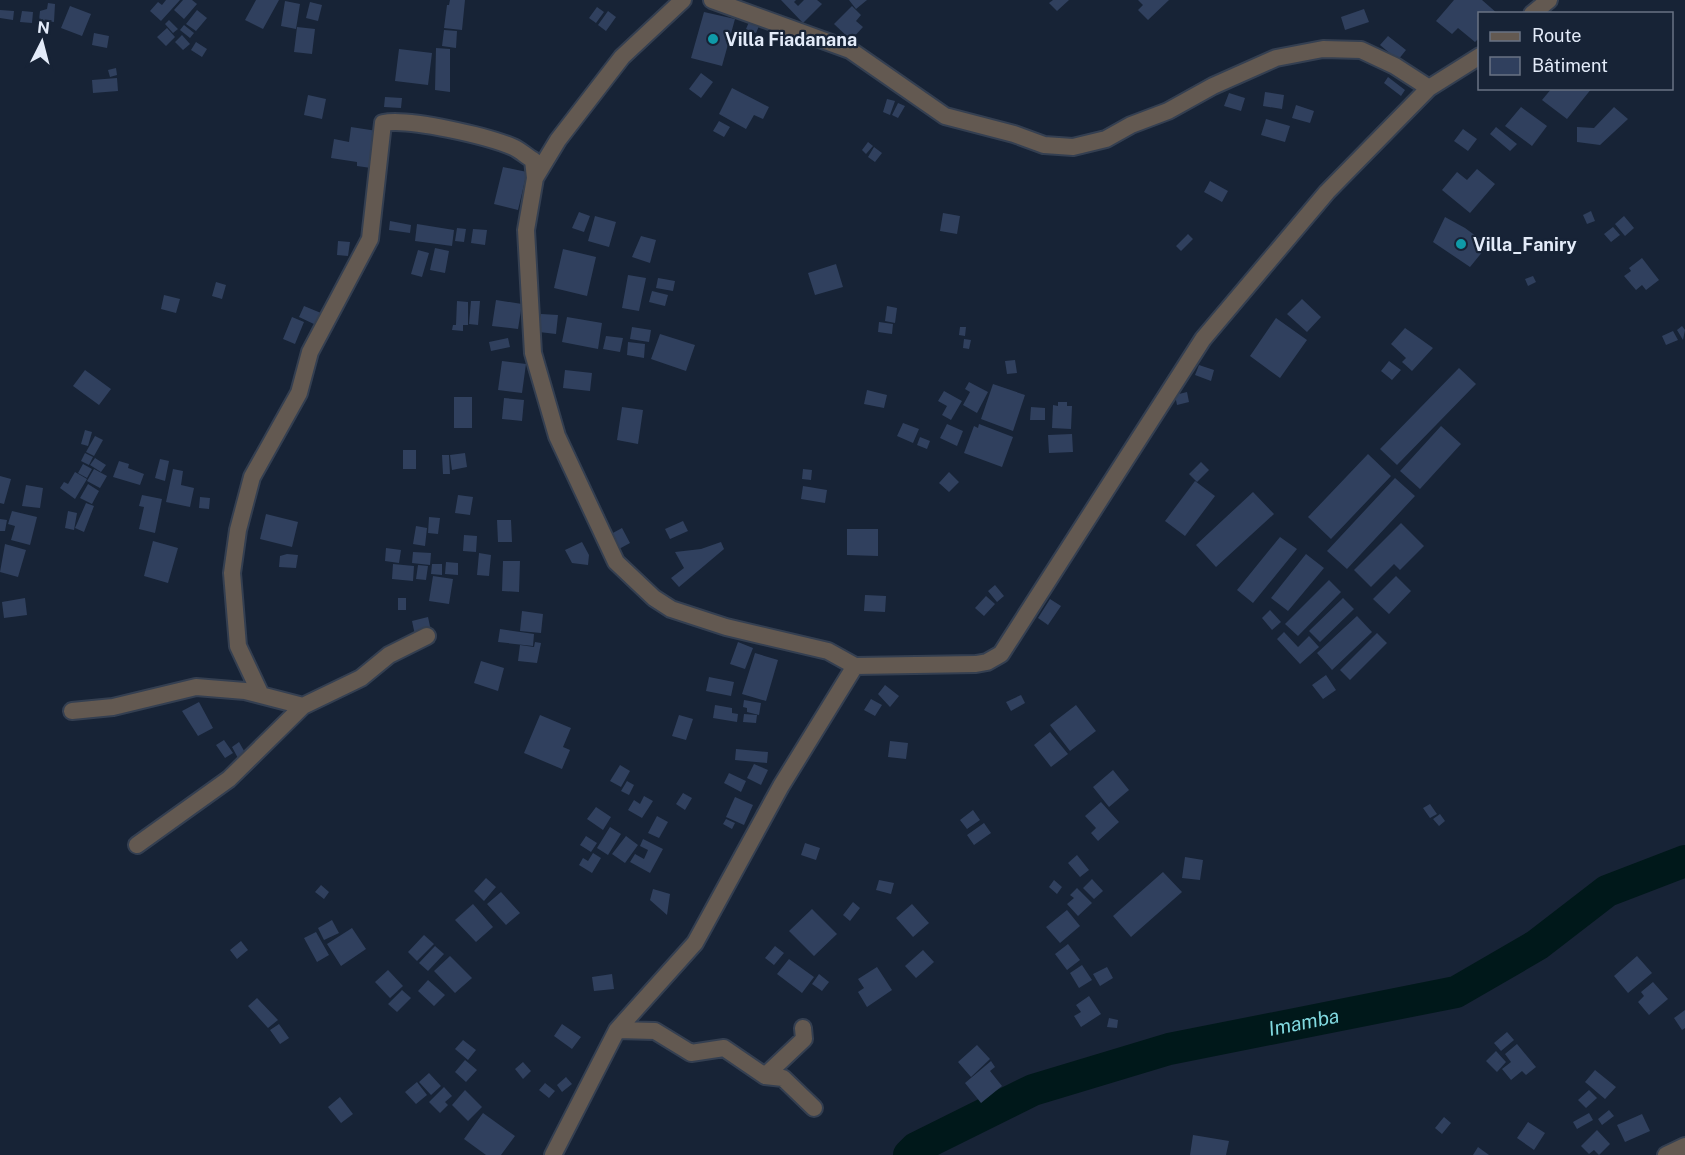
<svg xmlns="http://www.w3.org/2000/svg" width="1685" height="1155" viewBox="0 0 1685 1155" font-family="'Public Sans',sans-serif">
	<rect width="100%" height="100%" fill="#172336"/>
	<g fill="none" stroke-linecap="round" stroke-linejoin="round">
		<path stroke="#00181a" stroke-width="32" id="s1" d="M909 1155 916 1148 1033 1090 1169 1049 1456 992 1537 945 1607 891 1685 861"/>
	</g>
	<path fill="#30405e" d="M166 0H180L161 21 150 11 158 2 162 5Z
		M183 0H192L197 4 184 19 174 10Z
		M256 0H279L263 29 245 20Z
		M450 0H465L462 30 444 28 447 5H449Z
		M781 0H796L794 2 798 6 804 0H817L822 4 803 23Z
		M849 0H867L856 9Z
		M1053 0H1069L1057 11 1049 3Z
		M1138 0H1169L1148 20 1138 10 1143 5Z
		M1454 0H1482L1498 14H1480V37L1475 42 1458 28 1452 34 1436 21Z
		M285 1 300 4 296 29 281 26Z
		M310 2 322 5 318 21 306 18Z
		M48 3 55 4 54 22 39 20 40 11 47 9Z
		M70 6 91 14 82 36 61 28Z
		M852 6 861 15 856 21 863 27 851 40 834 24Z
		M597 7 604 12 596 23 589 18Z
		M1364 9 1369 22 1345 30 1341 17Z
		M0 10 14 11 13 20 0 18Z
		M197 10 207 18 196 31 186 24Z
		M22 11 33 12 32 23 20 22Z
		M608 11 616 17 606 31 598 25Z
		M704 12 735 19 722 66 691 58Z
		M169 20 178 29 173 33 165 24Z
		M749 22 759 26 756 33 746 29Z
		M184 25 194 33 190 38 180 30Z
		M297 27 315 29 312 54 294 52Z
		M167 28 175 37 166 46 157 37Z
		M444 30 457 31 456 48 442 46Z
		M94 33 109 36 107 48 92 45Z
		M182 35 190 44 183 50 175 42Z
		M1388 36 1406 50 1398 60 1380 45Z
		M196 42 207 49 202 57 191 50Z
		M436 48 450 49V92L435 90Z
		M399 49 432 53 428 85 395 81Z
		M116 68 117 75 110 77 108 70Z
		M701 73 713 82 701 98 689 89Z
		M1388 77 1405 90 1401 96 1384 83Z
		M117 78 118 91 93 93 92 80Z
		M732 88 769 107 763 119 754 115 746 129 719 114Z
		M1552 88H1592L1567 119 1542 100Z
		M1265 92 1284 95 1282 109 1263 106Z
		M1229 93 1245 98 1241 111 1224 106Z
		M308 95 326 99 322 119 304 115Z
		M385 97 402 98 401 108 384 107Z
		M887 99 895 101 890 115 883 112Z
		M898 103 905 106 898 118 892 115Z
		M1296 105 1314 111 1310 123 1292 118Z
		M1521 107 1547 126 1532 146 1505 126Z
		M1614 107 1628 119 1600 145 1577 142V127L1594 128Z
		M1266 119 1290 126 1285 142 1261 135Z
		M719 121 730 127 724 137 713 131Z
		M351 127 377 131 371 168 357 166V162L331 158 334 139 349 142Z
		M1496 127 1517 144 1510 151 1490 134Z
		M1463 129 1477 139 1468 151 1454 141Z
		M868 142 873 146 866 154 862 150Z
		M874 147 882 153 875 162 868 157Z
		M503 167 527 172 518 210 494 204Z
		M1477 169 1495 184 1470 213 1442 190 1457 172 1467 180Z
		M1210 181 1228 191 1222 202 1204 192Z
		M1591 211 1595 221 1587 224 1583 215Z
		M579 212 590 216 584 232 572 228Z
		M943 213 960 216 957 234 940 231Z
		M595 216 616 222 609 247 588 241Z
		M1624 216 1634 228 1625 236 1615 224Z
		M1445 217 1465 228 1488 245 1470 267 1433 242Z
		M390 221 411 225 410 233 389 230Z
		M417 224 454 230 452 246 415 241Z
		M1613 227 1620 235 1611 242 1604 234Z
		M457 228 466 229 464 242 455 241Z
		M473 229 487 230 485 245 471 243Z
		M1188 234 1193 239 1181 251 1176 246Z
		M641 236 656 240 650 263 632 257Z
		M338 241 350 242 348 256 337 255Z
		M435 248 449 251 445 273 430 270Z
		M563 249 596 257 587 296 554 288Z
		M418 250 429 253 422 277 411 274Z
		M1642 258 1659 280 1646 290 1642 285 1636 290 1624 276 1631 271 1629 268Z
		M836 264 843 287 815 295 808 273Z
		M628 275 646 278 639 311 622 308Z
		M1533 276 1536 282 1528 286 1525 279Z
		M658 278 675 281 673 291 656 288Z
		M216 282 226 285 222 299 212 296Z
		M652 291 668 295 665 306 649 302Z
		M164 295 180 299 176 313 161 309Z
		M1302 299 1321 317 1307 332 1287 314Z
		M496 300 522 304 518 329 492 326Z
		M457 301 468 302V325H463V331L452 330 453 325H456Z
		M471 301H480L478 325 469 324Z
		M304 306 321 313 316 325 299 317Z
		M887 306 897 308 895 323 885 321Z
		M541 314 558 315 556 334 539 332Z
		M292 317 304 322 295 344 283 339Z
		M567 317 602 323 598 349 562 342Z
		M1276 318 1307 340 1280 378 1250 356Z
		M879 322 893 324 892 334 878 332Z
		M1682 326 1685 330 1683 340 1677 330Z
		M632 327 651 330 649 342 630 339Z
		M960 327H966L965 336 959 335Z
		M1405 328 1433 348 1412 371 1402 362 1406 358 1391 344Z
		M1673 331 1678 340 1666 345 1662 336Z
		M660 334 695 345 686 371 651 359Z
		M606 336 623 338 620 352 603 349Z
		M508 338 510 347 491 351 489 342Z
		M964 339 971 340 969 349 963 348Z
		M628 342 645 344 644 358 627 355Z
		M1015 360 1017 373 1007 374 1005 361Z
		M502 361 526 364 522 393 498 390Z
		M1389 361 1401 370 1392 380 1381 371Z
		M1199 365 1214 370 1211 381 1195 375Z
		M1459 368 1476 384 1397 465 1380 449Z
		M85 370 111 389 99 405 73 386Z
		M565 370 592 373 590 391 563 388Z
		M969 382 988 392 977 413 963 405 970 392 965 389Z
		M993 384 1025 395 1013 431 981 419Z
		M867 390 887 395 884 408 864 404Z
		M944 391 962 401 951 420 942 415 947 406 938 401Z
		M1187 392 1189 402 1177 405 1175 395Z
		M454 397H472V428H454Z
		M504 398 524 400 522 421 502 419Z
		M1058 402H1067V406H1072L1071 429 1052 428 1053 405 1058 406Z
		M622 407 643 410 638 444 617 440Z
		M1031 407 1045 408V420H1030Z
		M903 423 919 429 913 443 897 436Z
		M947 424 963 431 957 446 940 438Z
		M979 424 1013 437 1002 467 964 453 974 426 978 428Z
		M1441 426 1461 444 1420 489 1400 471Z
		M85 430 92 432 88 446 81 444Z
		M1072 434 1073 452 1049 453 1048 435Z
		M95 436 103 440 94 456 86 452Z
		M920 437 930 441 927 449 917 445Z
		M403 450H416V469H403Z
		M85 453 93 457 89 465 81 461Z
		M465 453 467 467 452 470 450 455Z
		M1368 454 1391 476 1331 539 1308 517Z
		M442 455H449L450 474H443Z
		M95 458 106 465 101 472 90 465Z
		M160 459 169 461 165 481 155 478Z
		M119 461 129 464 128 468 144 474 140 485 113 477Z
		M1201 462 1209 470 1197 482 1189 474Z
		M83 464 92 469 87 478 78 473Z
		M94 469 107 476 100 488 87 481Z
		M173 469 183 471 181 485 194 488 190 507 166 502Z
		M803 469 812 470 811 480 802 479Z
		M75 472 87 479 75 499 60 488 64 482 68 484Z
		M949 472 959 482 949 492 939 483Z
		M0 476 11 479 4 504 0 503Z
		M1395 478 1415 496 1347 569 1327 551Z
		M1195 481 1215 496 1185 536 1165 521Z
		M88 484 99 491 92 504 80 498Z
		M26 485 43 488 40 508 22 506Z
		M803 486 827 490 825 503 801 499Z
		M1253 492 1274 514 1216 567 1196 545Z
		M142 495 162 499 155 533 139 529 144 507 139 506Z
		M458 495 473 497 470 515 455 513Z
		M200 497 210 498 209 509 199 508Z
		M86 503 94 506 84 532 75 528Z
		M12 511 37 517 30 545 11 540 15 526 8 524Z
		M68 511 77 513 74 530 65 528Z
		M266 514 298 522 292 547 260 539Z
		M429 517 440 518 438 534 428 533Z
		M0 519 7 520 5 531H0Z
		M497 520H511L512 542H498Z
		M683 521 688 531 670 539 665 529Z
		M1401 523 1424 546 1400 570 1394 564 1371 587 1354 570Z
		M416 526 427 528 425 546 413 544Z
		M622 528 630 543 619 549 611 534Z
		M847 529H878V556L847 555Z
		M464 535 477 536 476 552 463 551Z
		M1280 537 1297 549 1253 603 1237 590Z
		M153 541 178 548 168 583 144 576Z
		M582 542 589 555 588 565 572 563 565 550Z
		M721 542 724 549 679 587 671 578 684 568 675 552 701 549Z
		M5 544 26 550 18 577 0 572Z
		M386 548 401 550 399 563 385 561Z
		M413 552 431 553 430 565 412 563Z
		M479 553 491 555 489 576 477 575Z
		M287 554 298 555 296 568 279 567 280 556Z
		M1306 554 1324 568 1288 611 1271 598Z
		M503 561H520L519 592 502 591Z
		M446 562 458 563V575L445 574Z
		M393 564 414 566 413 581 392 579Z
		M432 564H442V575L431 574Z
		M418 565 428 566 426 580 416 579Z
		M433 576 453 579 449 604 429 601Z
		M1396 576 1411 591 1389 614 1373 599Z
		M1329 580 1341 592 1298 636 1285 624Z
		M995 585 1004 596 997 602 988 591Z
		M865 595 886 596 885 612 864 611Z
		M986 596 995 604 984 616 975 608Z
		M25 598 27 615 4 618 2 602Z
		M398 598H406V610H398Z
		M1343 598 1354 609 1320 642 1309 631Z
		M1050 599 1061 606 1048 625 1038 618Z
		M1270 610 1281 622 1272 630 1262 618Z
		M522 611 543 614 541 633 520 631Z
		M1357 616 1372 632 1332 670 1317 653Z
		M428 617 431 631 415 635 412 621Z
		M500 629 534 634 533 646 498 642Z
		M1284 632 1298 647 1309 636 1319 647 1300 664 1277 639Z
		M1377 633 1387 643 1350 680 1340 670Z
		M535 642 541 643 537 663 518 661 520 645 534 647Z
		M738 642 753 648 745 669 730 664Z
		M755 653 778 660 766 701 742 694Z
		M481 661 504 668 498 691 474 683Z
		M1326 675 1336 690 1323 699 1312 685Z
		M709 677 734 682 731 696 706 691Z
		M885 685 899 696 890 707 878 694Z
		M1021 695 1025 703 1011 711 1006 702Z
		M871 699 882 705 875 716 864 710Z
		M744 700 761 703 759 715 747 712V708L743 707Z
		M199 702 213 728 198 736 182 711Z
		M715 705 732 708V713L738 714 737 722 713 718Z
		M1076 705 1096 731 1070 751 1050 725Z
		M744 714 757 715 756 723 743 722Z
		M540 715 571 728 563 747 570 750 562 769 524 753Z
		M679 715 693 719 686 740 672 736Z
		M1050 732 1068 754 1051 767 1034 745Z
		M224 740 233 753 225 758 216 745Z
		M890 741 908 743 906 759 888 757Z
		M239 742 247 756 239 760 232 747Z
		M736 749 768 752 767 763 735 760Z
		M754 764 768 770 761 785 747 778Z
		M620 765 630 771 621 787 610 781Z
		M1113 770 1129 790 1109 807 1093 787Z
		M729 773 746 781 741 792 724 783Z
		M627 781 634 785 629 795 621 791Z
		M683 793 692 798 685 810 676 804Z
		M644 796 653 801 642 818 628 810 634 800 640 804Z
		M735 797 753 805 744 825 726 817Z
		M1101 802 1119 822 1098 841 1091 833 1096 828 1085 816Z
		M1430 804 1437 814 1430 818 1423 808Z
		M596 807 611 817 603 830 587 819Z
		M973 810 980 820 967 829 960 820Z
		M1440 814 1445 821 1439 826 1433 819Z
		M657 816 668 822 659 838 648 833Z
		M726 819 735 823 732 829 723 824Z
		M984 823 991 833 974 845 967 835Z
		M610 827 621 834 608 855 597 848Z
		M586 836 597 843 591 852 580 845Z
		M626 836 638 845 625 863 612 854Z
		M643 839 663 849 650 873 630 862 635 854 644 859 648 850 640 846Z
		M805 843 820 848 816 860 801 855Z
		M593 853 601 858 592 873 579 865 583 858 588 861Z
		M1077 855 1089 870 1080 877 1068 863Z
		M1185 857 1203 860 1200 880 1182 878Z
		M1163 872 1182 892 1131 937 1113 916Z
		M486 878 496 887 484 901 474 891Z
		M1092 879 1103 891 1094 899 1083 888Z
		M879 880 894 883 891 894 876 890Z
		M1054 880 1062 887 1057 894 1049 887Z
		M321 885 329 892 324 899 315 892Z
		M1077 888 1092 903 1078 916 1067 904 1074 898 1070 895Z
		M653 889 670 894 667 915 650 900Z
		M501 892 520 913 506 925 487 904Z
		M853 902 860 908 850 921 843 915Z
		M473 904 493 927 476 942 455 920Z
		M912 904 929 923 913 937 896 918Z
		M812 909 837 934 814 956 789 931Z
		M1067 910 1080 926 1060 943 1046 927Z
		M332 920 339 933 324 940 318 928Z
		M352 928 366 949 341 966 327 944Z
		M316 932 329 955 317 962 304 938Z
		M424 935 434 944 417 961 408 952Z
		M241 941 248 950 237 959 230 950Z
		M1068 944 1080 960 1067 970 1055 954Z
		M435 946 444 954 428 971 419 963Z
		M775 946 784 953 774 965 765 958Z
		M923 950 934 962 916 978 905 966Z
		M450 956 472 978 455 993 434 971Z
		M1637 956 1652 973 1628 993 1614 976Z
		M789 959 814 977 802 993 777 974Z
		M1082 965 1092 980 1079 988 1070 973Z
		M877 967 892 990 867 1007 858 992 864 988 858 979Z
		M1107 967 1113 978 1100 986 1093 974Z
		M388 970 403 986 390 998 375 982Z
		M612 974 614 989 594 991 592 977Z
		M819 974 829 982 822 991 812 984Z
		M428 980 445 995 434 1006 418 991Z
		M1653 982 1668 999 1649 1015 1638 1002 1644 996 1641 992Z
		M402 990 411 998 397 1012 388 1004Z
		M1089 996 1101 1014 1081 1027 1074 1016 1081 1012 1076 1005Z
		M257 998 278 1020 268 1028 248 1006Z
		M1685 1010V1028L1682 1030 1674 1018Z
		M1109 1018 1118 1020 1117 1028 1107 1027Z
		M279 1024 289 1038 280 1044 270 1030Z
		M562 1024 581 1037 572 1049 554 1036Z
		M1507 1032 1514 1040 1501 1051 1494 1043Z
		M463 1040 476 1050 468 1060 455 1049Z
		M1517 1044 1536 1067 1526 1075 1522 1071 1511 1080 1502 1069 1511 1062 1505 1054Z
		M977 1045 990 1059 971 1077 958 1062Z
		M1496 1051 1506 1062 1497 1072 1486 1061Z
		M465 1060 477 1070 466 1082 455 1072Z
		M991 1061 995 1067 990 1071 1002 1086 981 1103 965 1083Z
		M523 1062 531 1071 523 1079 515 1069Z
		M1595 1070 1616 1087 1605 1099 1585 1082Z
		M429 1073 441 1086 431 1095 419 1082Z
		M566 1077 572 1084 562 1092 557 1085Z
		M417 1082 427 1095 416 1104 405 1092Z
		M545 1083 555 1091 549 1098 539 1090Z
		M444 1087 452 1096 445 1102 448 1105 440 1113 429 1102Z
		M465 1090 482 1107 468 1121 452 1105Z
		M1589 1090 1597 1098 1586 1108 1578 1100Z
		M340 1097 353 1114 341 1123 328 1107Z
		M1609 1110 1614 1116 1602 1125 1598 1119Z
		M483 1113 515 1136 501 1155H486L464 1139Z
		M1589 1113 1593 1120 1577 1129 1573 1122Z
		M1642 1114 1650 1131 1625 1142 1617 1125Z
		M1444 1117 1451 1123 1442 1134 1435 1128Z
		M1528 1122 1545 1133 1534 1150 1517 1138Z
		M1597 1130 1610 1144 1599 1155 1594 1150 1589 1154 1581 1146Z
		M1193 1135 1229 1141 1226 1155H1190Z
		M1478 1147 1489 1155H1473Z"/>
	<g fill="none" stroke-linecap="round" stroke-linejoin="round">
		<defs>
			<path id="minor" d="M683 0 622 57 558 140 535 178 526 230 533 353 557 436 616 562 654 598 671 609 726 627 828 651 855 666
				M712 0 850 50 945 116 1014 134 1044 145 1073 147 1106 139 1131 125 1168 111 1213 86 1276 58 1323 49 1361 50 1395 66 1429 88
				M1532 14 1549 0
				M261 695 238 646 232 573 238 530 252 477 299 393 310 352 370 239 383 123C410 118 487 136 513 147 520 150 526 156 533 160L535 178
				M72 711 113 707 196 687 245 691 303 706
				M137 845 229 779 303 706 361 678 389 655 427 636
				M617 1030 655 1031 691 1053 724 1048 765 1076 804 1039 803 1028
				M765 1076 783 1078 814 1108
				M553 1155 617 1030 695 943 781 786 855 666 976 664 987 662 1001 654 1203 339 1327 192 1429 88 1480 56"/>
			<path id="tertiary" d="M1666 1155 1685 1146"/>
		</defs>
		<use href="#minor" stroke="#343f51" stroke-width="20"/>
		<use href="#tertiary" stroke="#343f51" stroke-width="20"/>
		<use href="#minor" stroke="#635951" stroke-width="16"/>
		<use href="#tertiary" stroke="#635951" stroke-width="16"/>
	</g>
	<g fill="#0f9aa8" stroke="#172336" stroke-width="2">
		<circle cx="713" cy="39" r="6"/>
		<circle cx="1461" cy="244" r="6"/>
	</g>
	<g text-anchor="middle" dominant-baseline="central" stroke-width="4.5" stroke-linejoin="round" paint-order="stroke">
		<g font-size="18" font-weight="bold" fill="#e3ebf9" stroke="#172336" text-anchor="start">
			<text x="725" y="39">Villa Fiadanana</text>
			<text x="1473" y="244">Villa_Faniry</text>
		</g>
		<g font-size="20" font-style="italic" fill="#81d9e0" stroke="#172336">
			<text stroke="none"><textPath href="#s1" startOffset="420">Imamba</textPath></text>
		</g>
	</g>
	<rect x="1478" y="12" width="195" height="78" fill="#172336" stroke="#697384" stroke-width="1.5"/>
	<rect x="1490" y="32" width="30" height="9" fill="#635951" stroke="#697384" stroke-width="1.5"/>
	<text x="1532" y="42" font-size="18" fill="#e3ebf9">Route</text>
	<rect x="1490" y="57" width="30" height="18" fill="#30405e" stroke="#697384" stroke-width="1.5"/>
	<text x="1532" y="72" font-size="18" fill="#e3ebf9">Bâtiment</text>
	<g transform="translate(42 42) rotate(6)" stroke="#172336" stroke-width="4.5" paint-order="stroke">
	<path d="M0-4.5L10 22L0 15L-10 22Z" fill="#e3ebf9"/>
	<text y="-9" font-size="16" font-weight="bold" text-anchor="middle" fill="#e3ebf9">N</text>
	</g>
</svg>
